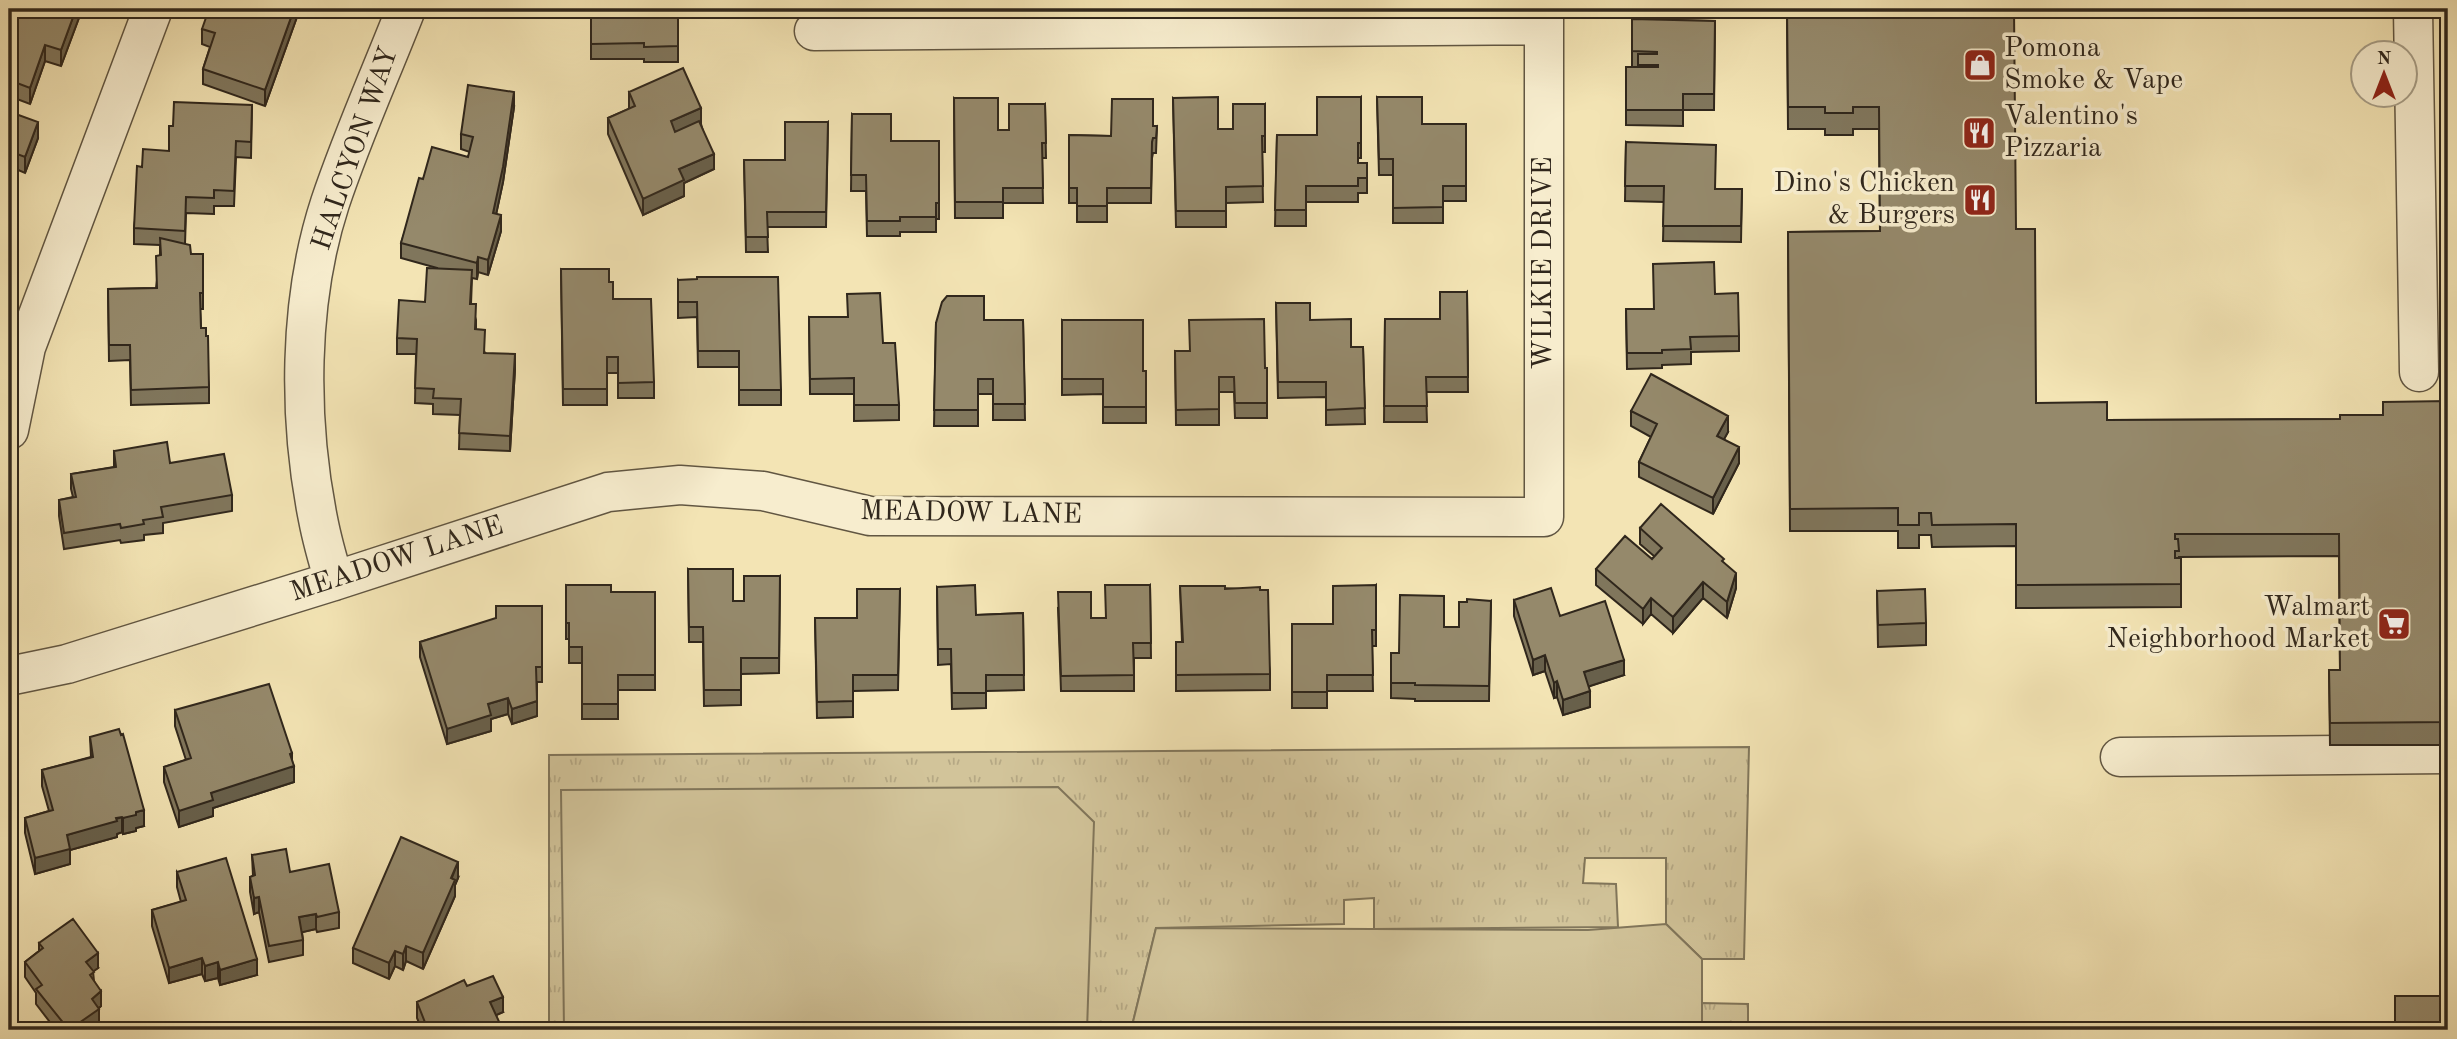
<svg xmlns="http://www.w3.org/2000/svg" width="2457" height="1039" viewBox="0 0 2457 1039" font-family="'Old Standard TT',serif">
	<defs>
		<pattern id="grass-tufts" width="24" height="20" patternUnits="userSpaceOnUse" patternTransform="scale(1.75)"><rect width="24" height="20" fill="#d2c49a"/><path d="M3 7l-1-3M5 7V3M7 7l1-3M15 17l-1-3M17 17v-4M19 17l1-3" fill="none" stroke="#b5a884"/></pattern>
	</defs>
	<rect width="100%" height="100%" fill="#f3e4b4"/>
	<filter id="stains"><feTurbulence type="fractalNoise" baseFrequency=".00286" numOctaves="4"/><feColorMatrix values="0 0 0 0 .2 0 0 0 0 .09 0 0 0 0 .02 0 0 0 .5 -.17"/></filter>
	<radialGradient id="worn" r=".72"><stop offset=".6" stop-color="#630" stop-opacity="0"/><stop offset="1" stop-color="#630" stop-opacity=".3"/></radialGradient>
	<path fill="url(#grass-tufts)" stroke="#81765b" stroke-width="2" d="M1749 747 1744 959H1702L1666 924V858H1585L1583 883 1616 884 1618 927 1374 929V898L1344 900V924L1156 928 1131 1030H549V755Z
		M1702 1003 1748 1004V1030H1702Z"/>
	<path fill="#d2c49a" stroke="#81765b" stroke-width="2" d="M1058 787 1094 822 1087 1030H564L561 790Z
		M1666 924 1702 959V1030H1131L1156 928 1588 930Z"/>
	<g fill="none" stroke-linecap="round" stroke-linejoin="round">
		<defs>
			<path id="minor" d="M2413 9 2419 372
				M814 31 1544 25
				M9 430 26 347 153 9
				M334 581C328 561 322 540 318 519 298 419 298 301 330 203 352 137 381 73 406 9
				M9 676 67 664 334 581 608 492 680 485 763 491 870 516 1544 517V9
				M2120 757 2448 754"/>
		</defs>
		<use href="#minor" stroke="#615642" stroke-width="41"/>
		<use href="#minor" stroke="#f7edce" stroke-width="38"/>
	</g>
	<path fill="#80765c" stroke="#30271c" stroke-width="2" d="M9 9H80V15L61 66 45 61 30 104 9 96Z
		M298 9V14L265 106 203 84V69L210 47 202 44V29Z
		M561 9H678V62H644V59H591V11H561Z
		M1787 9 2016 229 2036 403 2107 420 2340 419 2383 415 2448 401V745H2330L2329 670H2340L2339 556 2179 557V558H2181V607L2016 608V546L1932 547 1931 535H1919V548H1898V531H1790L1788 232 1880 231 1879 129H1853V135H1825V129H1788Z
		M1632 19 1715 21 1714 110H1683V126L1626 125V67H1632Z
		M629 92 701 124 714 169 684 183V196L643 215 608 134V118L629 109Z
		M1361 97V158H1358V163H1367V193H1358V202H1306V226H1275L1277 135H1317Z
		M1377 97 1422 124H1466V201H1443V223H1393V175H1379Z
		M954 98 998 130H1009L1045 104 1046 158H1042L1043 203H1003V218H955Z
		M1173 98 1218 129H1233L1265 104V152H1262L1263 202 1226 203V227H1176Z
		M252 105 251 158 236 157 234 206H214V214L186 213 185 244 191 254H203V309H200L201 328 209 387V403L131 405 130 360 109 361 108 289 156 288 160 256V245L134 244V228L142 167 169 151 173 126Z
		M514 107 503 182 496 214 501 231 488 275 478 272 477 279 472 278 471 304 476 320V330L485 353 515 369 510 451 459 449 460 415 433 414V404L415 403 416 354H397V338L425 302 437 268 401 258V243L423 179 468 157 470 152 461 149V134Z
		M9 114 38 138 25 173 9 166Z
		M852 114 891 141H939V219H936V232H900V236H867L866 191H851Z
		M828 122 826 227H767L768 252H746L744 160H785Z
		M1157 126 1156 153H1153L1152 158 1151 203H1107V222H1077V203H1069V135L1111 136Z
		M1626 142 1716 189H1742L1741 242 1663 241 1664 202 1625 201Z
		M561 269 609 282 613 299 654 382V398H618V373H607V405H563Z
		M678 280 781 390V405H739V367H698L697 317 678 318Z
		M1467 292 1468 392H1426L1427 422H1384L1385 319H1440Z
		M1715 294 1739 336V351L1691 352V364L1662 365V368L1627 369 1626 309H1654Z
		M1276 303 1310 320 1351 347H1363L1365 424 1326 425V397L1278 398Z
		M809 317 883 343 899 405V420L854 421V394H810Z
		M984 320H1023L1025 420H993V394H978V426H934L936 323Z
		M1062 320 1143 371H1146V423H1103V394L1062 395Z
		M1175 351 1267 368V418H1235L1234 392H1219V425H1176Z
		M1631 411 1728 432 1724 439 1739 463 1713 514 1639 477V462L1651 437 1631 426Z
		M114 451 170 463 232 495V511L163 523V533L144 535V540L121 543 120 540 64 549 59 516V500L73 497 71 489V474L114 467Z
		M1640 528 1724 563 1736 588 1727 618 1703 598 1673 633 1651 614 1643 624 1596 585V569L1652 559 1655 557 1640 544Z
		M688 569 733 601H744L780 576 779 673 741 674V705L704 706 703 642H689Z
		M566 585 611 592H655V690H618V719H582V663H569V639H566Z
		M1150 585 1151 658H1134V691H1061L1058 608 1091 618H1105Z
		M1376 585V646H1372L1373 691H1327V708H1292V624H1333Z
		M1180 586 1260 590 1270 674V690L1176 691V642H1182Z
		M937 587 976 615 1023 613 1024 690 986 691V708L952 709 951 664 938 665Z
		M900 589 898 690 853 691V717L817 718 815 618H857Z
		M1877 591 1926 623V645L1878 647Z
		M1514 600 1560 616 1624 675 1589 686 1590 707 1563 715 1557 697 1554 698 1545 671 1533 675 1514 616Z
		M1491 601 1489 701H1415V699L1391 698V653H1399L1444 627H1459Z
		M542 606V682H537V716L512 724 508 714 491 719V731L447 744 420 657V642Z
		M175 710 292 760 294 782 213 808V816L179 827 164 782V767L186 760 175 726Z
		M90 737 144 826 136 828V831L123 834 122 832 117 834V837L70 850V864L35 874 25 833V818L49 811 42 786V770L91 757Z
		M252 855 290 872 339 912V928L317 932 316 929 302 932 303 940V955L269 962 259 912 254 914 250 892V877L253 876Z
		M177 872 257 975 220 985 218 978 205 981 202 974 169 983 152 926V910L181 902 177 887Z
		M458 878 455 885V896L423 969 406 961 403 970 395 966 389 979 353 963V948Z
		M39 943 98 968 93 971 94 981 101 1006 98 1009 99 1025 91 1030H56L36 1004V993L25 977V962L39 951Z
		M467 986 503 1012 496 1015 501 1030H422L417 1018V1002Z"/>
	<path fill="#68604b" stroke="#30271c" stroke-width="2" d="M76 9H80V15L61 66V50Z
		M294 9H298V14L265 106V90Z
		M45 45V61L30 104V88Z
		M514 92V107L503 182 493 229V213Z
		M701 108V124L671 137V121Z
		M38 122V138L25 173V157Z
		M714 154V169L684 183V196L643 215V199L679 169Z
		M501 215V231L488 275V260Z
		M478 257V272L477 279V263Z
		M515 354V369L510 451V436Z
		M1728 416V432L1717 452V436Z
		M1739 447V463L1713 514V498Z
		M1736 573V588L1727 618V602Z
		M1703 582V598L1673 633V617Z
		M1651 598V614L1643 624V609Z
		M1545 655V671L1533 675V660Z
		M1624 660V675L1584 688V672Z
		M1557 681V697L1554 698V683Z
		M1590 691V707L1563 715V700Z
		M508 698V714L491 719V731L447 744V729L488 704Z
		M537 701V716L512 724V709Z
		M292 753V767L294 766V782L213 808V816L179 827V811L211 793Z
		M144 810V826L136 828V831L123 834V818L136 812Z
		M122 817V832L117 834V837L70 850V864L35 874V858L67 835Z
		M458 862V878L455 885V896L423 969V953Z
		M259 897V912L254 914V898Z
		M316 914V929L299 933V917Z
		M406 946V961L403 970V954Z
		M395 951V966L389 979V963Z
		M98 953V968L86 977V962Z
		M202 958V974L169 983V968Z
		M257 959V975L220 985V970Z
		M218 962V978L205 981V966Z
		M101 991V1006L95 1011 99 1009V1025L91 1030H70L92 999Z
		M503 997V1012L490 1018V1002Z
		M501 1026V1030H490Z"/>
	<path fill="#95896b" stroke="#30271c" stroke-width="2" d="M9 9H76L61 50 45 45 30 88 9 80Z
		M209 9H294L265 90 203 69 215 33 202 29Z
		M591 9H678V46L644 47V43L591 44Z
		M1787 9H2014L2016 229H2035L2036 403 2107 402V420L2340 419V415H2383V402L2448 401V722L2330 723 2329 670H2340L2339 534H2175V539H2178L2179 551H2175V558H2181V584L2016 585V524L1932 525 1931 513H1919V525H1898V508L1790 509 1788 232 1880 231 1879 107H1853V113H1825V107H1788Z
		M1632 19 1715 21 1714 94H1683V110H1626V67H1658V65H1638V54H1657V52L1632 51Z
		M683 68 701 108 671 121 675 132 699 121 714 154 679 169 684 180 643 199 608 118 635 106 629 92Z
		M468 85 514 92 503 167 493 213 501 215 488 260 478 257 477 263 401 243 419 178 423 179 432 147 468 157 473 137 461 134Z
		M1218 97V129H1233V104H1265V136H1262L1263 186 1226 187V211H1176L1173 98Z
		M1317 97H1361V143H1358V163H1367V178H1358V186H1306V210H1275L1277 135H1317Z
		M1377 97H1422V124H1466V186H1443V207L1393 208V159H1379Z
		M954 98H998V130H1009V104H1045L1046 143H1042L1043 188H1003V202H955Z
		M1112 99H1153V126H1157L1156 138H1153L1152 142 1151 188H1107V206H1077V188H1069V135L1111 136Z
		M174 102 252 105 251 142 236 141 234 191 214 190V198L186 197 185 231 134 228 137 166 142 167 143 149 169 151V126H173Z
		M13 113 38 122 25 157 9 151V114L12 115Z
		M852 114H891V141H939V203H936V217H900V221H867L866 175H851Z
		M785 122H828L826 212H767L768 237H746L744 160H785Z
		M1626 142 1716 145 1715 189H1742L1741 226H1663L1664 186H1625Z
		M160 238 190 245 191 254H203V293H200L201 328H206V336H208L209 387 131 390 130 345H109L108 289 157 288 156 256 161 255Z
		M1714 262 1715 294 1738 293 1739 336 1690 337 1691 349 1662 350V353H1627L1626 309H1654L1653 264Z
		M427 268 472 270 470 304H476L475 329 485 330 484 353 515 354 510 436 459 433 461 399 433 398 434 389 415 388 417 339 397 338 399 300 425 302Z
		M561 269H609V282H613V299H651L654 382 618 383V357H607V389H563Z
		M697 277H778L781 390H739V351H698L697 302H678V280L697 279Z
		M1440 292H1467L1468 377H1426L1427 406H1384L1385 319H1440Z
		M880 293 883 343H895L899 405H854V378L810 379 809 317H848L847 294Z
		M947 296H984V320H1023L1025 404H993V379H978V410H934L936 323 942 302Z
		M1276 303H1310V320L1351 319V347H1363L1365 408 1326 410V382H1278Z
		M1264 319 1265 368H1267V403H1235L1234 377H1219V409L1176 410 1175 351H1190L1189 320Z
		M1062 320H1143V371H1146V407H1103V379H1062Z
		M1651 374 1728 416 1717 436 1739 447 1713 498 1639 462 1657 424 1631 411Z
		M167 442 170 463 224 454 232 495 161 507 163 517 143 520 144 524 121 528 120 524 64 533 59 500 76 497 71 474 116 467 114 451Z
		M1661 504 1724 559 1722 561 1736 573 1727 602 1703 582 1673 617 1651 598 1643 609 1596 569 1625 536 1652 559 1662 548 1640 528Z
		M688 569H733V601H744V576H780L779 658H741V690H704L703 627H689Z
		M566 585H611V592H655V675H618V704H582V647H569V623H566Z
		M975 585 976 615 1023 613 1024 675H986V693H952L951 649H938L937 587Z
		M1105 585H1150L1151 643H1133L1134 675 1061 676 1058 592H1091V618H1106Z
		M1376 585V630H1372L1373 675H1327V692H1292V624H1333V586Z
		M1180 586H1225V589L1260 587V590H1268L1270 674 1176 675V642H1183Z
		M1551 588 1560 616 1605 601 1624 660 1584 672 1590 691 1563 700 1557 681 1554 683 1545 655 1533 660 1514 600Z
		M857 589H900L898 675H853V701L817 702 815 618H857Z
		M1925 589 1926 623 1878 625 1877 591Z
		M1400 595 1444 596V627H1459V602H1467V599L1491 601 1489 686 1415 685V683H1391V653H1399Z
		M496 606H542V667H536L537 701 512 709 508 698 488 704 491 715 447 729 420 642 496 618Z
		M269 684 292 753 290 754 294 766 211 793 213 800 179 811 164 767 191 758 175 710Z
		M119 729 121 735 123 734 144 810 136 812V815L123 818 122 817 116 818 117 821 67 835 70 849 35 858 25 818 53 810 42 770 93 757 90 737Z
		M401 837 458 862 451 878 455 880 423 953 406 946 403 954 395 951 389 963 353 948Z
		M286 849 290 872 329 864 339 912 317 917 316 914 299 917 303 940 269 946 259 897 254 898 250 877 255 875 252 855Z
		M226 858 257 959 220 970 218 962 205 966 202 958 169 968 152 910 186 900 177 872Z
		M73 919 98 953 86 962 94 972 90 975 101 991 92 999 99 1009 69 1030 36 989 42 985 25 962 43 948 39 943Z
		M493 976 503 997 490 1002 501 1026 490 1030H428L417 1002 464 980 467 986Z
		M2395 996H2448V1030H2408V1029H2395Z"/>
	<defs>
		<symbol id="shop-square" viewBox="-11 -11 22 22"><rect x="-9" y="-9" width="18" height="18" rx="4" fill="#8f2418" stroke="#f7edce"/><path d="M-5-2.5h2.3a2.7 3.5 0 0 1 5.4 0H5L5.5 6h-11ZM-1.5-2.5h3a1.5 2.3 0 0 0-3 0Z" fill="#fff"/></symbol>
		<symbol id="restaurant-square" viewBox="-11 -11 22 22"><rect x="-9" y="-9" width="18" height="18" rx="4" fill="#8f2418" stroke="#f7edce"/><path d="M-5-6h1v4h1v-4h1v4h1v-4h1v5L-1.5 .5V6h-2V.5L-5-1ZM5-6V6H3V1.5H1.5Q1.5-4 5-6Z" fill="#fff"/></symbol>
		<symbol id="supermarket-square" viewBox="-11 -11 22 22"><rect x="-9" y="-9" width="18" height="18" rx="4" fill="#8f2418" stroke="#f7edce"/><path d="M-6-5.5h2.5l.6 2H6L4.5 2H-2.5L-4.4-4H-6ZM-1.5 3.2a1.3 1.3 0 1 0 .1 0ZM3 3.2a1.3 1.3 0 1 0 .1 0Z" fill="#fff"/></symbol>
	</defs>
	<g fill-rule="evenodd">
		<use href="#shop-square" x="1961" y="46" width="38" height="38"/>
		<use href="#restaurant-square" x="1960" y="114" width="38" height="38"/>
		<use href="#restaurant-square" x="1961" y="181" width="38" height="38"/>
		<use href="#supermarket-square" x="2375" y="605" width="38" height="38"/>
	</g>
	<g text-anchor="middle" dominant-baseline="central" stroke-width="7" stroke-linejoin="round" paint-order="stroke">
		<g font-size="28" fill="#30271c" stroke="#f7edce" text-anchor="start">
			<text x="2004" y="49">Pomona<tspan x="2004" dy="32">Smoke &amp; Vape</tspan></text>
			<text x="2004" y="117">Valentino's<tspan x="2004" dy="32">Pizzaria</tspan></text>
			<text x="1955" y="184" text-anchor="end">Dino's Chicken<tspan x="1955" dy="32">&amp; Burgers</tspan></text>
			<text x="2370" y="608" text-anchor="end">Walmart<tspan x="2370" dy="32">Neighborhood Market</tspan></text>
		</g>
		<g font-size="28" fill="#30271c" stroke="#f7edce">
			<text transform="translate(356 149) rotate(-71)">HALCYON WAY</text>
			<text transform="translate(1544 263) rotate(-90)">WILKIE DRIVE</text>
			<text transform="translate(971 514) rotate(1)">MEADOW LANE</text>
			<text transform="translate(397 560) rotate(-18)">MEADOW LANE</text>
		</g>
	</g>
	<rect width="2457" height="1039" fill="none" stroke="#f3e4b4" stroke-width="35"/>
	<rect x="10" y="10" width="2436" height="1018" fill="none" stroke="#30271c" stroke-width="3.5"/>
	<rect x="18" y="18" width="2422" height="1004" fill="none" stroke="#30271c" stroke-width="2"/>
	<g transform="translate(2384 74)"><circle r="33" fill="#f7edce" stroke="#a79e87" stroke-width="2"/>
	<path d="M0-5L12 26L0 18L-12 26Z" fill="#8f2418"/>
	<text y="-10" font-size="19" font-weight="bold" text-anchor="middle" fill="#30271c">N</text>
	</g>
	<rect width="100%" height="100%" filter="url(#stains)"/>
	<rect width="100%" height="100%" fill="url(#worn)"/>
</svg>
